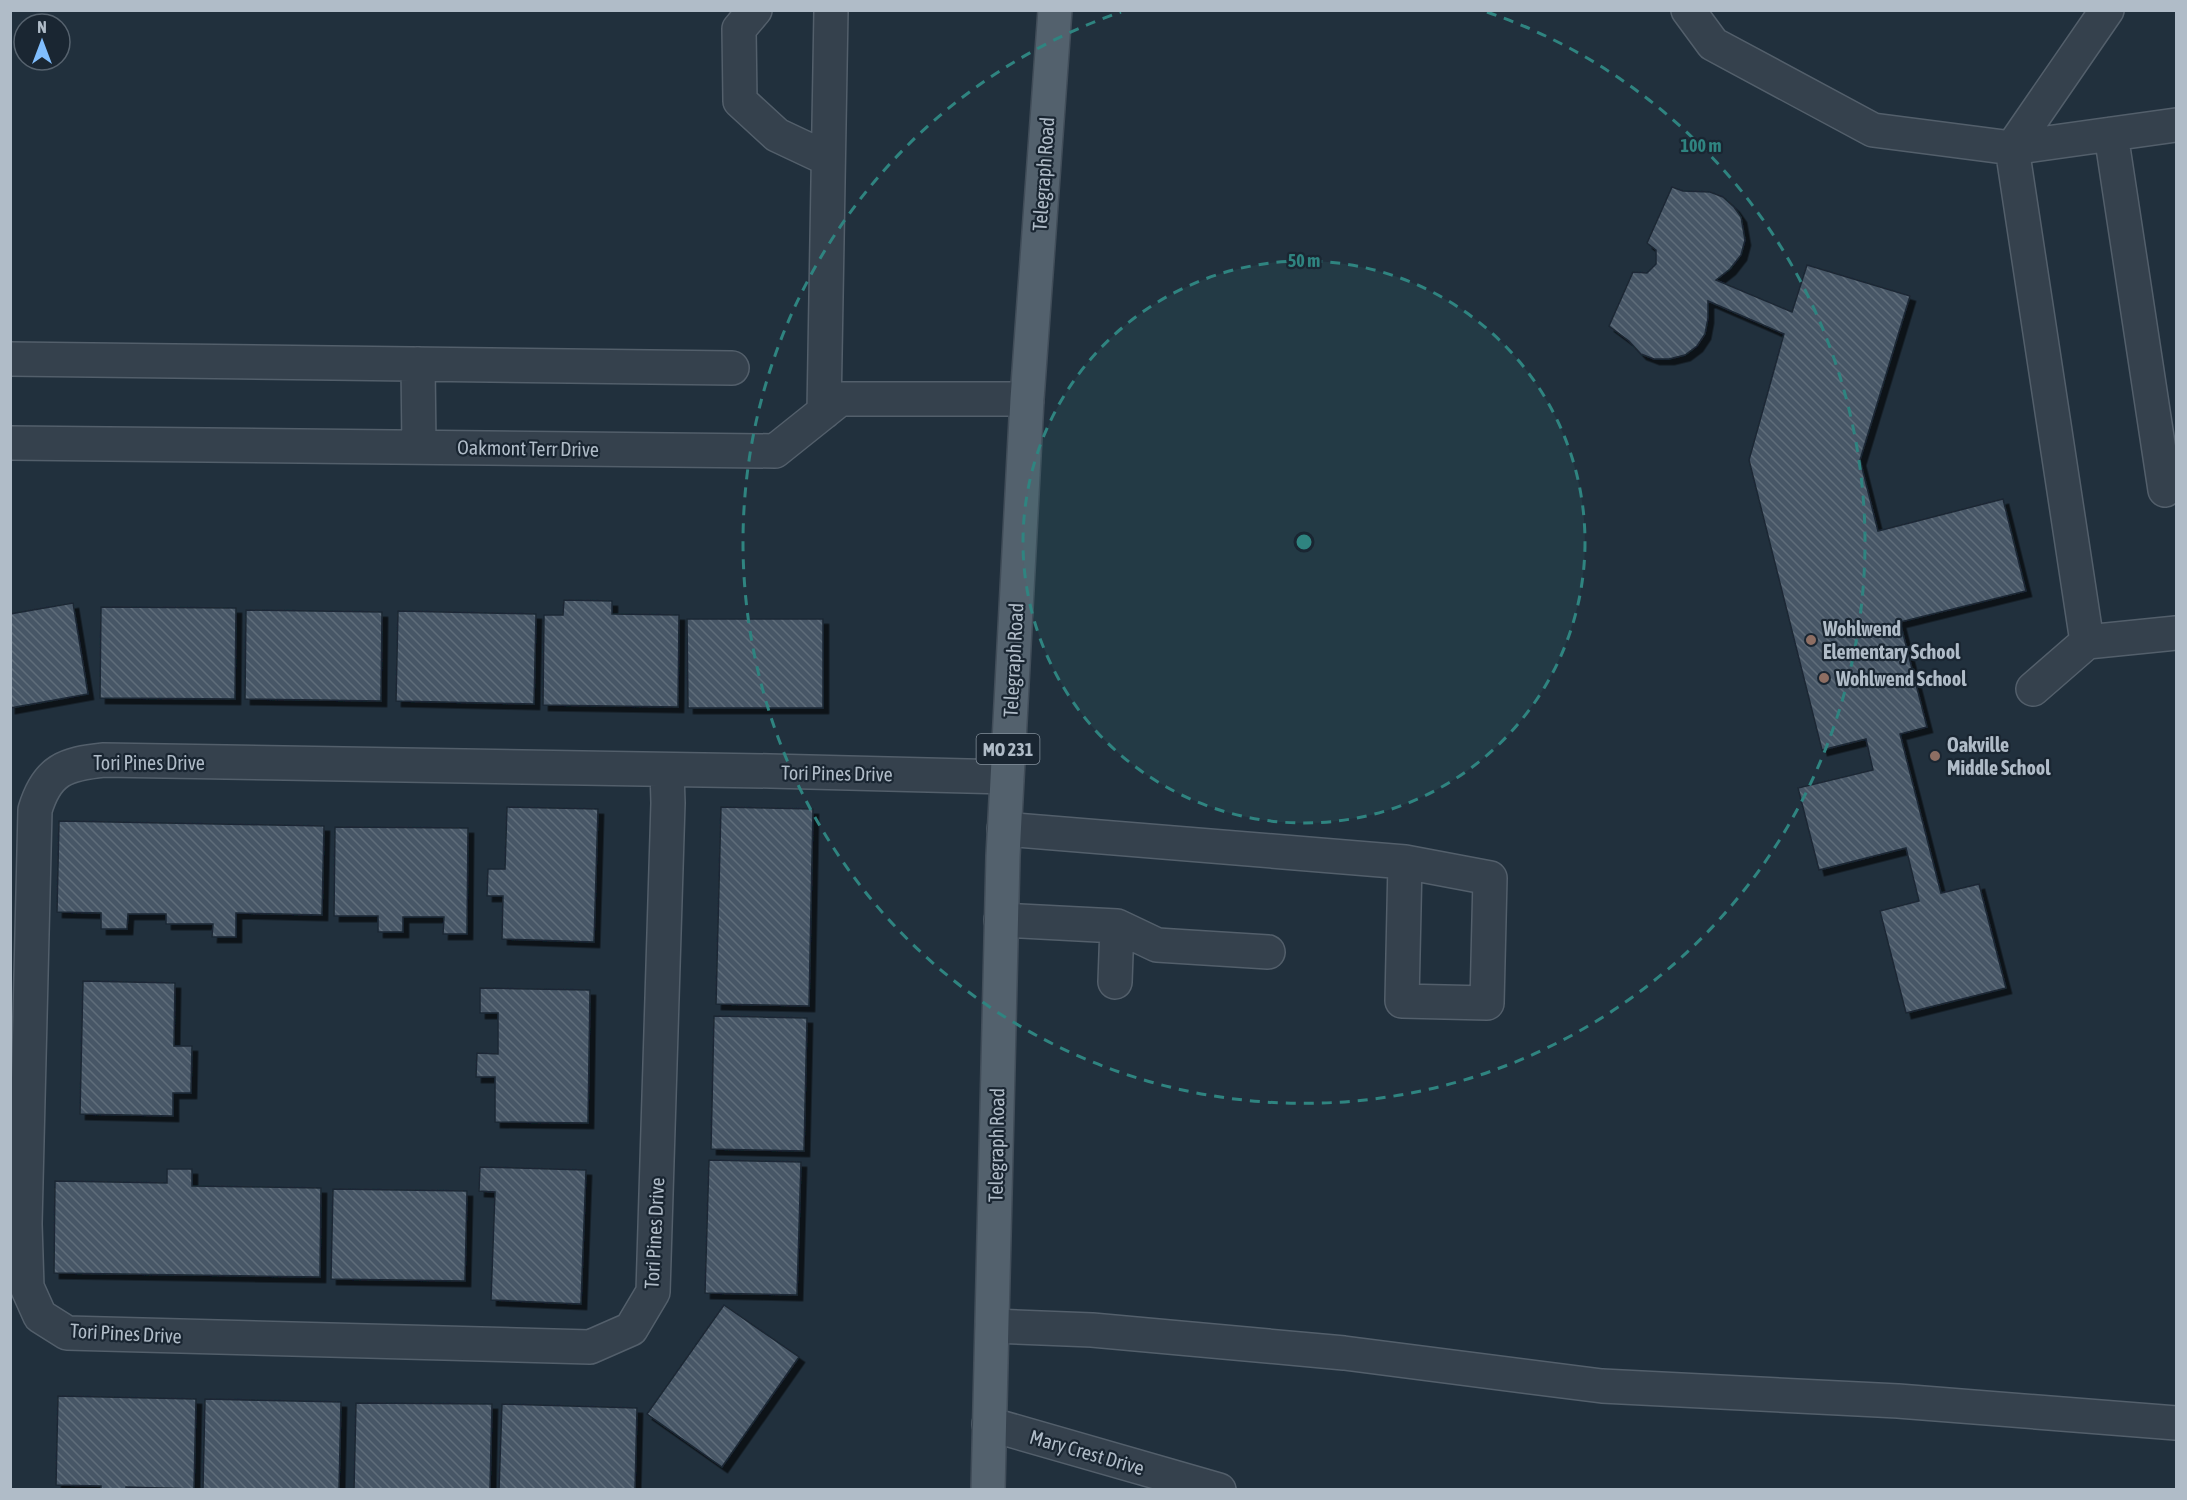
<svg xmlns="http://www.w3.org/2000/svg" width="2187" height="1500" viewBox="0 0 2187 1500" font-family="'Asap Condensed',sans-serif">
	<defs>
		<pattern id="building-back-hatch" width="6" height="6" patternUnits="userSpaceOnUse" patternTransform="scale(1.5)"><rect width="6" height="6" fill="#475766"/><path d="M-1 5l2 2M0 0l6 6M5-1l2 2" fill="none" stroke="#5f6d7a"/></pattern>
		<filter id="shadow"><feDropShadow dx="5.5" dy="5.5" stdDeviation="0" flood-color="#0009"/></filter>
	</defs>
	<rect width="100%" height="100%" fill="#21303d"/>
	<path fill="url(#building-back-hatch)" stroke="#1c2834" stroke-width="1.5" filter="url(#shadow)" d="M1672 187 1683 191 1710 192 1723 197 1734 207 1741 217 1745 240 1741 255 1730 269 1716 280 1792 312 1807 265 1910 296 1860 460 1878 531 2003 499 2026 591 1900 622 1927 727 1900 734 1941 893 1979 884 2006 988 1906 1013 1880 911 1919 901 1906 848 1819 870 1798 788 1873 770 1866 739 1822 750 1749 460 1784 334 1708 301V318L1705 334 1697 346 1685 355 1669 359H1654L1641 354 1629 341 1609 326 1633 272 1647 273 1656 264V250L1647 243Z
		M564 600 612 601V614L679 615 678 707 543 705 544 615H563Z
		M73 603 88 694 10 708V614Z
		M101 607 236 608 235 699 100 698Z
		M246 610 382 612 381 701 245 699Z
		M398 611 536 614 534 704 396 701Z
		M687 619H823V708H688Z
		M507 807 598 809 594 942 502 939 503 896H487L488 869H505Z
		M721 807 813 809 809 1006 716 1004Z
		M59 821 324 826 322 915 236 913V937H212L213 924H166V914H128L127 929H101V913L57 912Z
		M335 827 468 828 467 934H443L444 917H403V932H378V916H334Z
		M83 981 175 983 174 1046H192L191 1093H173V1116L80 1114Z
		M480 988 590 990 588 1123 495 1122V1077H476L477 1053 498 1054V1013H480Z
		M714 1016 807 1018 804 1151 711 1149Z
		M709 1160 801 1162 797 1295 705 1293Z
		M480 1167 586 1170 581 1304 491 1300 495 1192 479 1191Z
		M167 1169H192V1186L321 1188 320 1277 54 1273 55 1181 167 1183Z
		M333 1189 467 1191 465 1281 331 1279Z
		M724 1305 799 1357 722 1467 647 1414Z
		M58 1396 196 1399 194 1489 126 1487V1490H101V1486L56 1485Z
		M205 1399 341 1402 339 1490 203 1489Z
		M356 1403 492 1404 490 1490H354Z
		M502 1404 637 1408 635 1490H499Z"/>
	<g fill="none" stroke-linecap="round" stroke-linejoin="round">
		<defs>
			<path id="minor" d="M755 10 739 29 740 101 777 135 828 159
				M1688 10 1713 44 1873 130 2012 148 2176 125
				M2107 10 2012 148 2087 642 2176 633
				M2111 134 2165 490
				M10 359 732 368
				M418 364 419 447
				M824 412 831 10
				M10 443 775 451 840 399H1027
				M2033 689 2087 642
				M667 770 668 803 653 1292 631 1329 590 1347 67 1333 40 1316 27 1287 25 1224 35 810C47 770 65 764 104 760L770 771 1007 777
				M1004 829 1405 862 1490 878 1487 1003 1402 1001 1405 862
				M1001 920 1117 926 1157 945 1268 952
				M1115 982 1117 926
				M992 1326 1092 1330 1344 1353 1602 1386 1898 1401 2176 1423
				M989 1424 1219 1490"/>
			<path id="major" d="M988 1490 1003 856 1027 399 1055 10"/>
		</defs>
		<use href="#minor" stroke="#535f6b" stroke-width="36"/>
		<use href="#major" stroke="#414d59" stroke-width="36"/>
		<use href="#minor" stroke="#35414d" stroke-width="33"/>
		<use href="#major" stroke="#53616d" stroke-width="33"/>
	</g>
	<circle cx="1304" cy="542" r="281" fill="#2f8480" fill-opacity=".12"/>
	<g fill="none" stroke="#2f8480" stroke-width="3" stroke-dasharray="10 8">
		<circle cx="1304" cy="542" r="281"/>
		<path d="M1487 12A561 561 0 1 1 1121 12"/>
	</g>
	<g fill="#8d6e63" stroke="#1a2632" stroke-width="2">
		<circle cx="1811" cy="640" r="6"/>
		<circle cx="1824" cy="678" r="6"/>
		<circle cx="1935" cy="756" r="6"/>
	</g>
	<g text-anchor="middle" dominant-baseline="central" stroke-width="4.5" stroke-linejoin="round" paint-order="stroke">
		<rect fill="#1a2632" stroke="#838f9b" stroke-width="1.5" x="976.5" y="734" width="63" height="30" rx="4.5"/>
		<g font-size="18" font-weight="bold" fill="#b0bcc8">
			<text x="1008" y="749">MO 231</text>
		</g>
		<g font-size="20" fill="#b0bcc8" stroke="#1a2632">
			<text transform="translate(1043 174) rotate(-86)">Telegraph Road</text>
			<text transform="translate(528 448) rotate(1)">Oakmont Terr Drive</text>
			<text transform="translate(1013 660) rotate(-87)">Telegraph Road</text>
			<text x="149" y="762">Tori Pines Drive</text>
			<text transform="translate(837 773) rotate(1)">Tori Pines Drive</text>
			<text transform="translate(996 1145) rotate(-89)">Telegraph Road</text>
			<text transform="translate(654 1233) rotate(-87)">Tori Pines Drive</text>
			<text transform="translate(126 1333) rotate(3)">Tori Pines Drive</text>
			<text transform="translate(1087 1452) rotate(16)">Mary Crest Drive</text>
		</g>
		<g font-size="20" font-weight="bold" fill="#b0bcc8" stroke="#1a2632" text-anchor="start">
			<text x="1823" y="628">Wohlwend<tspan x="1823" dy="23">Elementary School</tspan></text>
			<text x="1836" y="678">Wohlwend School</text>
			<text x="1947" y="744">Oakville<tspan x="1947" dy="23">Middle School</tspan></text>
		</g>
	</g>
	<circle cx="1304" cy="542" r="9" fill="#2f8480" stroke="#1a2632" stroke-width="3"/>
	<g font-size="18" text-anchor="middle" font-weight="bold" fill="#2f8480" stroke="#1a2632" stroke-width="4.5" stroke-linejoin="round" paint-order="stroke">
		<text x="1701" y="152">100 m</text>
		<text x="1304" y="267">50 m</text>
	</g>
	<rect width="2187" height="1500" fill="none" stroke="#b0bcc8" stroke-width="24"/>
	<g transform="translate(42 42)"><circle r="28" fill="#1a2632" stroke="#56626e" stroke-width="1.5"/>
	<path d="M0-4.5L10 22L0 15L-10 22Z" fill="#80befe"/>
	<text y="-9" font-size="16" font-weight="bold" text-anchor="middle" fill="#b0bcc8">N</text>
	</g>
</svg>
